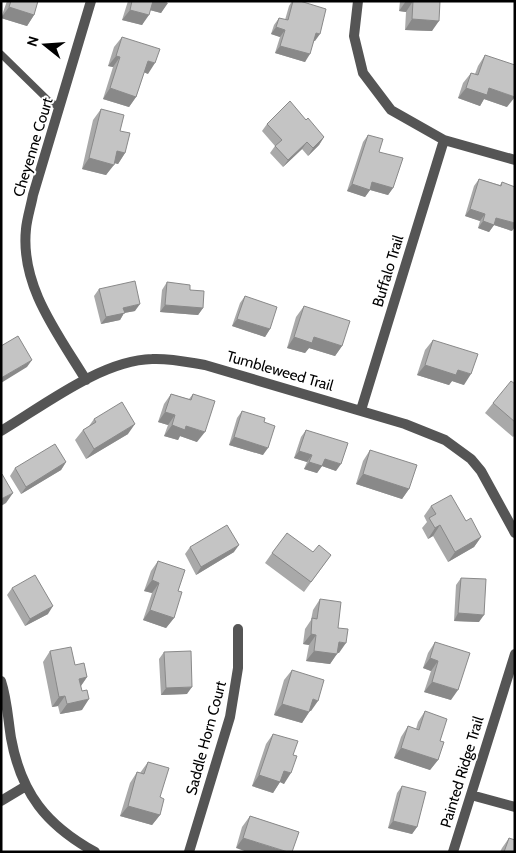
<svg xmlns="http://www.w3.org/2000/svg" width="516" height="853" viewBox="0 0 516 853" font-family="Cabin,sans-serif">
	<rect width="100%" height="100%" fill="#fff"/>
	<g fill="none" stroke-linecap="round" stroke-linejoin="round">
		<path stroke="#555" stroke-width="7" d="M1 54 48 100 60 108"/>
		<path stroke="#555" stroke-width="10" d="M358 1 354 36 363 73 391 110 444 140 515 160
			M86 380C58 334 20 286 26 229 27 218 31 206 33 195L91 1
			M361 410 444 140
			M1 431C43 406 102 360 152 359 170 358 187 362 205 365L405 424 445 440 471 459 481 471 515 533
			M1 681C7 699 8 719 11 738 21 793 46 825 95 852
			M471 795 515 807
			M1 801 26 786
			M189 852 230 717 238 668V629
			M453 852 515 654"/>
	</g>
	<path fill="#a9a9a9" d="M7 1H38L34 15 27 26 1 18Z
		M128 1H168L161 13 150 10 142 25 122 20Z
		M292 1H300L315 41H314L305 62 275 53 280 37 271 34 274 25 279 18 285 20 289 6Z
		M400 1H440L432 31 405 30 406 12 399 11Z
		M122 37 148 74 144 72 136 97 129 107 103 99 113 67 108 66 114 47Z
		M485 55 507 107 484 99 480 106 458 98 463 83 471 73 475 74 478 66Z
		M101 109 120 131 125 153 118 164 114 163 106 175 82 169 93 120Z
		M306 120 324 137 319 145 308 156 302 149 283 167 270 153 275 146 262 131 267 124Z
		M368 135 379 152 393 188 388 195 370 190 365 197 347 191 363 142Z
		M479 179 500 185 502 182 512 231 494 225 489 232 478 228 480 221 465 216 474 186Z
		M167 282 190 290 203 308 198 315 160 312 162 290Z
		M99 289 135 311 124 313 120 320 101 324 94 296Z
		M245 296 270 329 265 337 232 326 240 303Z
		M304 306 342 346 335 356 309 348 305 353 287 348 296 317Z
		M433 340 464 385 452 381 449 385 417 375 425 350Z
		M515 384V435L513 437 485 413 493 403Z
		M171 394 189 399 193 394 197 442 180 436 178 440 164 436 168 425 158 422 164 404Z
		M242 411 264 422 263 455 229 445 237 418Z
		M94 419 128 434 86 459 75 440 83 430 89 426Z
		M306 430 336 471 322 466 317 473 304 469 307 462 294 458 301 437Z
		M370 450 409 489 402 499 356 484 363 461Z
		M66 462 61 470 21 494 10 476 15 468Z
		M431 506 466 521 481 537 474 547 448 562 433 536 428 539 422 528 427 522 424 516Z
		M190 547 234 552 196 575 185 554Z
		M313 552 331 555 304 592 265 563 272 553Z
		M158 561 178 591 174 618 166 628 143 620 152 593 144 591 151 571Z
		M461 578 479 622 454 621 456 585Z
		M12 588 48 614 25 626 7 595Z
		M320 599 338 628 339 653H337L330 664 306 661 309 645 303 644 305 629 311 620 313 610Z
		M435 642 451 700 424 692 431 671 423 668 428 653Z
		M50 651 75 665 87 677 81 686 82 710 60 714 58 706 52 707 43 662Z
		M164 652 187 694 161 695 159 659Z
		M292 670 311 711H310L302 723 274 715 284 680Z
		M425 711 440 741 438 760 430 770 394 758 401 737 408 726 416 729 418 722Z
		M273 734 293 755 284 784 280 782 273 793 252 786 266 744Z
		M148 762 160 797V815L152 825 120 816 130 783 137 772 140 773Z
		M402 786 417 827 412 834 388 828 397 793Z
		M250 816 299 832 236 848 242 827Z
		M509 838 515 852H500L502 848Z"/>
	<path fill="#898989" d="M152 1H162L168 3 161 13 146 9Z
		M406 1H413L406 12 399 11Z
		M9 7 34 15 27 26 1 18Z
		M130 10 149 15 142 25 122 20Z
		M412 19 439 21 432 31 405 30Z
		M276 27 285 30 280 37 271 34Z
		M316 33 320 34 315 41 311 40Z
		M280 46 310 54 305 62 275 53Z
		M116 56 120 57 113 67 108 66Z
		M148 61 155 63 148 74 141 71Z
		M110 88 136 97 129 107 103 99Z
		M466 88H489L515 97 507 107 484 99 480 106 458 98Z
		M324 137 319 145 308 156 313 148Z
		M307 142 302 149 283 167 288 160Z
		M117 151 125 153 118 164 110 162Z
		M89 158 114 165 106 175 82 169Z
		M372 182 393 188 388 195 367 189Z
		M352 184 370 190 365 197 347 191Z
		M470 209 485 214 480 221 465 216Z
		M496 218 515 223V227L512 231 494 225 489 232 478 228 483 221Z
		M140 304 135 311 124 313 120 320 101 324 106 317 123 308Z
		M165 305 203 308 198 315 160 312Z
		M237 319 270 329 265 337 232 326Z
		M294 337H314L342 346 335 356 309 348 305 353 287 348Z
		M32 360 27 367 1 383V378Z
		M425 365 458 370 471 374 464 385 452 381 449 385 417 375Z
		M165 412 175 415 168 425 158 422Z
		M135 424 128 434 86 459 94 449Z
		M172 425 186 426 205 432 197 442 180 436 178 440 164 436Z
		M234 437 268 448 263 455 229 445Z
		M299 451 312 455 307 462 294 458Z
		M325 459 341 464 336 471 322 466 317 473 304 469 309 462Z
		M66 462 61 470 21 494 26 487Z
		M363 474 409 489 402 499 356 484Z
		M13 493 6 503 1 506V499Z
		M440 525 433 536 428 539 435 528Z
		M481 537 474 547 448 562 455 552Z
		M239 545 234 552 196 575 201 567Z
		M152 580 159 583 152 593 144 591Z
		M53 606 48 614 25 626 30 619Z
		M150 610 174 618 166 628 143 620Z
		M458 613 484 615 479 622 454 621Z
		M311 634 316 635 309 645 303 644Z
		M339 642 346 643 339 653 331 652Z
		M314 651 337 654 330 664 306 661Z
		M430 658 438 661 431 671 423 668Z
		M87 677 80 687 79 679Z
		M432 682 458 690 451 700 424 692Z
		M192 687 187 694 161 695 166 688Z
		M65 696 58 706 52 707 59 697Z
		M89 699 82 710 60 714 67 704Z
		M313 699 318 701 311 711 306 710Z
		M282 704 309 712 302 723 274 715Z
		M401 748 438 760 430 770 394 758Z
		M284 771 291 773 284 784 280 782 273 793 252 786 259 775Z
		M128 806 160 815 152 825 120 816Z
		M393 821 417 827 412 834 388 828Z
		M243 838 288 852H247L236 848Z"/>
	<path fill="#c4c4c4" stroke="#898989" d="M11 1H38L34 15 9 7Z
		M132 1H153L149 15 130 10Z
		M293 1H300L326 9 320 34 316 33 310 54 280 46 285 30 276 27 279 18 288 20Z
		M413 1H440L439 21 412 19Z
		M122 37 160 49 155 63 148 61 136 97 110 88 120 57 116 56Z
		M485 55 515 65V97L489 88 487 95 466 88 471 73 478 75Z
		M290 101 306 120 308 118 324 137 313 148 307 142 288 160 275 146 282 140 267 124Z
		M101 109 124 115 120 131 130 133 125 153 117 151 114 165 89 158Z
		M368 135 383 139 379 152 403 158 393 188 372 182 370 190 352 184Z
		M479 179 501 186 502 182 515 187V223L496 218 494 225 483 221 485 214 470 209Z
		M135 281 140 304 123 308 125 313 106 317 99 289Z
		M167 282 190 285V290L204 291 203 308 165 305Z
		M245 296 277 307 270 329 237 319Z
		M304 306 350 321 342 346 314 337 312 343 294 337Z
		M18 336 32 360 1 378V346Z
		M433 340 478 354 471 374 458 370 456 375 425 365Z
		M511 381 515 384V422L493 403Z
		M171 394 191 400 193 394 215 401 205 432 186 426 185 430 172 425 175 415 165 412Z
		M122 402 135 424 94 449 83 430 96 422 94 419Z
		M242 411 265 418 264 422 275 426 268 448 234 437Z
		M306 430 348 443 341 464 325 459 322 466 309 462 312 455 299 451Z
		M55 444 66 462 26 487 15 468Z
		M370 450 417 465 409 489 363 474Z
		M1 474H2L13 493 1 499Z
		M451 495 466 521 471 518 481 537 455 552 440 525 435 528 429 518 436 514 431 506Z
		M227 525 239 545 201 567 190 547Z
		M287 533 313 552 319 545 331 555 311 582 272 553Z
		M158 561 185 570 178 591 182 592 174 618 150 610 159 583 152 580Z
		M35 575 53 606 30 619 12 588Z
		M461 578 486 579 484 615 458 613Z
		M320 599 341 602 338 628 348 629 346 643 339 642 337 654 314 651 316 635 311 634 312 618 317 619Z
		M435 642 470 653 458 690 432 682 438 661 430 658Z
		M71 647 75 665 84 663 87 677 79 679 82 691 87 690 89 699 67 704 65 696 59 697 50 651Z
		M191 651 192 687 166 688 164 652Z
		M292 670 324 680 318 701 313 699 309 712 282 704Z
		M425 711 447 719 440 741 444 742 438 760 401 748 408 726 419 730Z
		M273 734 298 741 293 755 297 756 291 773 284 771 280 782 259 775Z
		M148 762 169 768 160 797 164 799 160 815 128 806 137 772 144 774Z
		M402 786 426 792 417 827 393 821Z
		M250 816 299 832 292 852H288L243 838Z
		M509 838 515 840V852H504Z"/>
	<g text-anchor="middle" dominant-baseline="central" stroke-width="4" stroke-linejoin="round" paint-order="stroke">
		<g font-size="15" fill="#000" stroke="#fff">
			<text transform="translate(33 147) rotate(-73)">Cheyenne Court</text>
			<text transform="translate(388 271) rotate(-73)">Buffalo Trail</text>
			<text transform="translate(280 371) rotate(16)">Tumbleweed Trail</text>
			<text transform="translate(206 738) rotate(-75)">Saddle Horn Court</text>
			<text transform="translate(462 772) rotate(-73)">Painted Ridge Trail</text>
		</g>
	</g>
	<rect width="516" height="853" fill="none" stroke="#000000" stroke-width="5"/>
	<g transform="translate(45 45) rotate(287)" stroke="#ffffff" stroke-width="4" paint-order="stroke">
	<path d="M0-4L9 19L0 12L-9 19Z" fill="#000000"/>
	<text y="-8" font-size="14" font-weight="bold" text-anchor="middle" fill="#000000">N</text>
	</g>
</svg>
